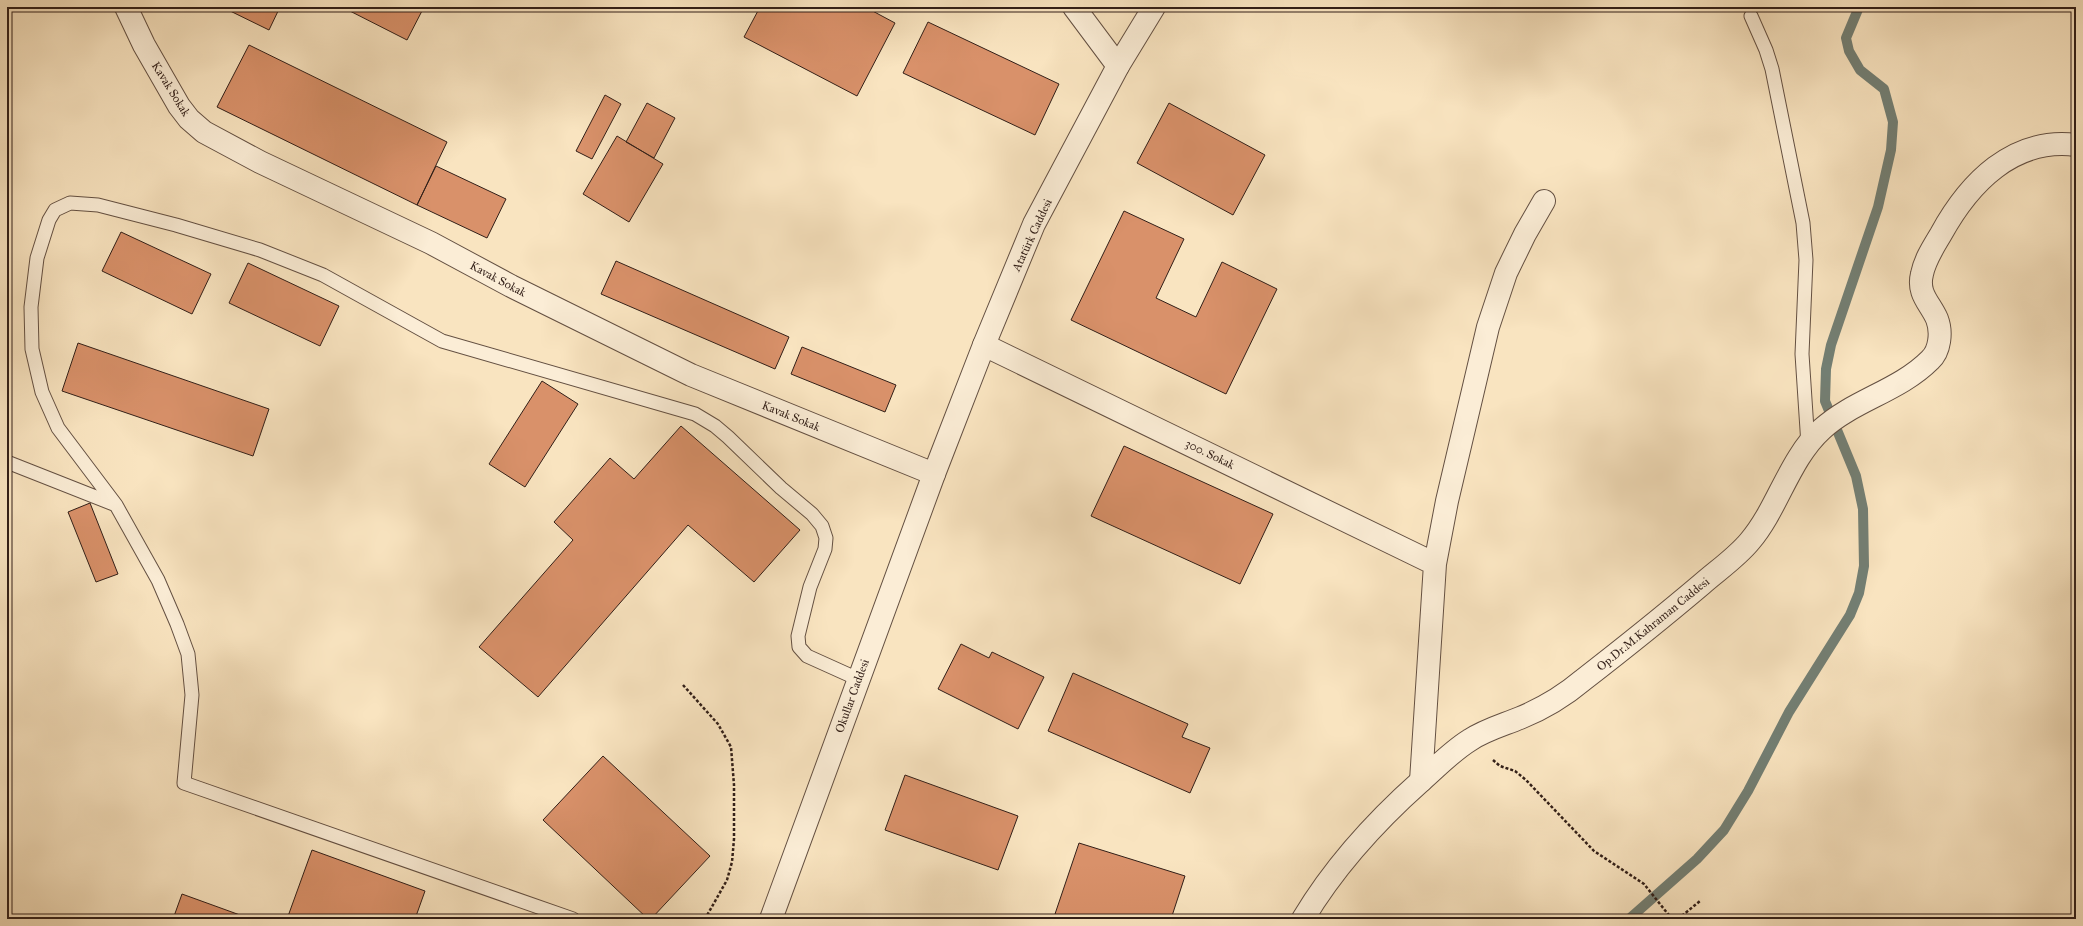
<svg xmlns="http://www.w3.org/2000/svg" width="2083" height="926" viewBox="0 0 2083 926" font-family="'IM FELL Great Primer',serif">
	<rect width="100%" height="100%" fill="#f9e4c0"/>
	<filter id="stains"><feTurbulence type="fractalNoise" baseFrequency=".005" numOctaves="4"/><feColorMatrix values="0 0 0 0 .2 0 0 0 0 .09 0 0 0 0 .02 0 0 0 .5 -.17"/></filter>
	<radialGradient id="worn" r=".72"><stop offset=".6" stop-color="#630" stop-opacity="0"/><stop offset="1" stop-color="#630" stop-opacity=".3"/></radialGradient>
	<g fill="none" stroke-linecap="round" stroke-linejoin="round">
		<path stroke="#737f74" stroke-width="10" d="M1629 919 1697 859 1724 830 1748 791 1789 712 1850 615 1859 593 1864 566 1863 509 1856 476 1825 401 1826 369 1831 345 1878 207 1891 150 1893 122 1884 89 1860 70 1849 51 1846 38 1859 7"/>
	</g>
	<path fill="#d9916a" stroke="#321f18" d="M222 7H280L269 30Z
		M342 7H424L407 40Z
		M760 7H868L867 8 895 23 857 96 744 37Z
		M928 22 1059 84 1035 135 903 73Z
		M249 45 447 142 417 205 217 107Z
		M605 95 621 104 592 159 576 151Z
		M647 103 675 118 654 158 626 142Z
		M1169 103 1265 155 1233 215 1137 163Z
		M617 136 663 164 629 222 583 194Z
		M436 166 506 199 487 238 417 205Z
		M1124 211 1184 239 1156 298 1196 317 1222 262 1277 289 1226 394 1071 320Z
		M121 232 211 274 192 314 102 271Z
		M616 261 789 337 775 369 601 294Z
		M248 263 339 306 320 346 229 303Z
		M78 343 269 409 253 456 62 391Z
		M802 347 896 385 885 412 791 374Z
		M542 381 578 404 525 487 489 464Z
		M681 426 800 530 754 582 688 525 538 697 479 647 573 540 554 522 610 458 634 479Z
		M1124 446 1273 514 1240 584 1091 516Z
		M90 503 118 574 96 582 68 512Z
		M961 644 989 658 992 652 1044 677 1018 729 938 689Z
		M1073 673 1188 724 1182 737 1210 748 1190 793 1048 731Z
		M603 756 710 856 651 919H648L543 820Z
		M905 775 1018 816 998 870 885 830Z
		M1079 843 1185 876 1171 919H1071L1055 914Z
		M312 850 425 891 415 919H287Z
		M182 894 251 919H173Z"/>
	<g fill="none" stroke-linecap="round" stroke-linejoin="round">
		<defs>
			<path id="service" d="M1751 16 1766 50 1772 69 1803 223 1806 260 1802 354 1808 445
				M7 462 116 505
				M573 919 184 783 192 695 188 654 177 624 158 580 116 505 58 428 42 392 32 349 31 307 37 258 49 220 55 210 70 203 98 205 176 225 260 250 323 275 442 341 695 414 715 426 728 437 781 488 812 514 822 526 826 538 825 549 810 587 798 636 799 647 807 656 858 679"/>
			<path id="minor" d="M126 7 144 45 179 106 189 119 204 132 260 162 431 243 511 286 691 375 934 474
				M1074 7 1118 66
				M984 345 1435 564
				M1421 781C1437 767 1452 751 1470 740 1485 730 1503 725 1520 718 1542 709 1564 696 1583 680 1623 649 1663 617 1702 584 1718 570 1737 557 1750 541 1778 508 1789 459 1822 429 1854 400 1899 391 1930 360 1940 351 1942 332 1937 319 1930 303 1917 294 1922 274 1925 259 1934 246 1941 234 1969 183 2013 137 2076 145
				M1421 781 1435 564 1447 501 1488 327 1506 273 1525 234 1544 201"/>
			<path id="tertiary" d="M771 919 934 474 984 345 1034 224 1118 66 1154 7
				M1303 919C1334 867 1376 821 1421 781"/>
		</defs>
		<use href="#service" stroke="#645042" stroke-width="15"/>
		<use href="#minor" stroke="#645042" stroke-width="24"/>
		<use href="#tertiary" stroke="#645042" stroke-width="24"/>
		<path stroke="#321f18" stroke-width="2.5" stroke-dasharray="3 2" stroke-linecap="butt" d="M683 685 718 724 731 747 734 785V839L732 862 727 880 705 919
			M1493 760 1500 766 1515 771 1526 780 1594 851 1644 884 1672 919
			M1678 919 1700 901"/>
		<use href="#service" stroke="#fbedd6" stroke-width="13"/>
		<use href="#minor" stroke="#fbedd6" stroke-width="22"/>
		<use href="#tertiary" stroke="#fbedd6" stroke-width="22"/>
	</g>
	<g text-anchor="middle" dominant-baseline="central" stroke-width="3.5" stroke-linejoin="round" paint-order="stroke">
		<g font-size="12" fill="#321f18" stroke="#fbedd6">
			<text transform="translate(171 89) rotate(58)">Kavak Sokak</text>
			<text transform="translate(1032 235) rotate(-65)">Atatürk Caddesi</text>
			<text transform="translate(498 279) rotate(28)">Kavak Sokak</text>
			<text transform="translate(791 416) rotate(22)">Kavak Sokak</text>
			<text transform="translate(1210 454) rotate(26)">300. Sokak</text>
			<text transform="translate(1653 624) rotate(-39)">Op.Dr.M.Kahraman Caddesi</text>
			<text transform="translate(852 696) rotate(-70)">Okullar Caddesi</text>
		</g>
	</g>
	<rect width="2083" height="926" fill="none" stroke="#f9e4c0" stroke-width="24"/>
	<rect x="8" y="8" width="2067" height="910" fill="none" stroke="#321f18" stroke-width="2"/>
	<rect x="12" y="12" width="2059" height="902" fill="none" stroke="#321f18"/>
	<rect width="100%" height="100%" filter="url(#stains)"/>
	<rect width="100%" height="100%" fill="url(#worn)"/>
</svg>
